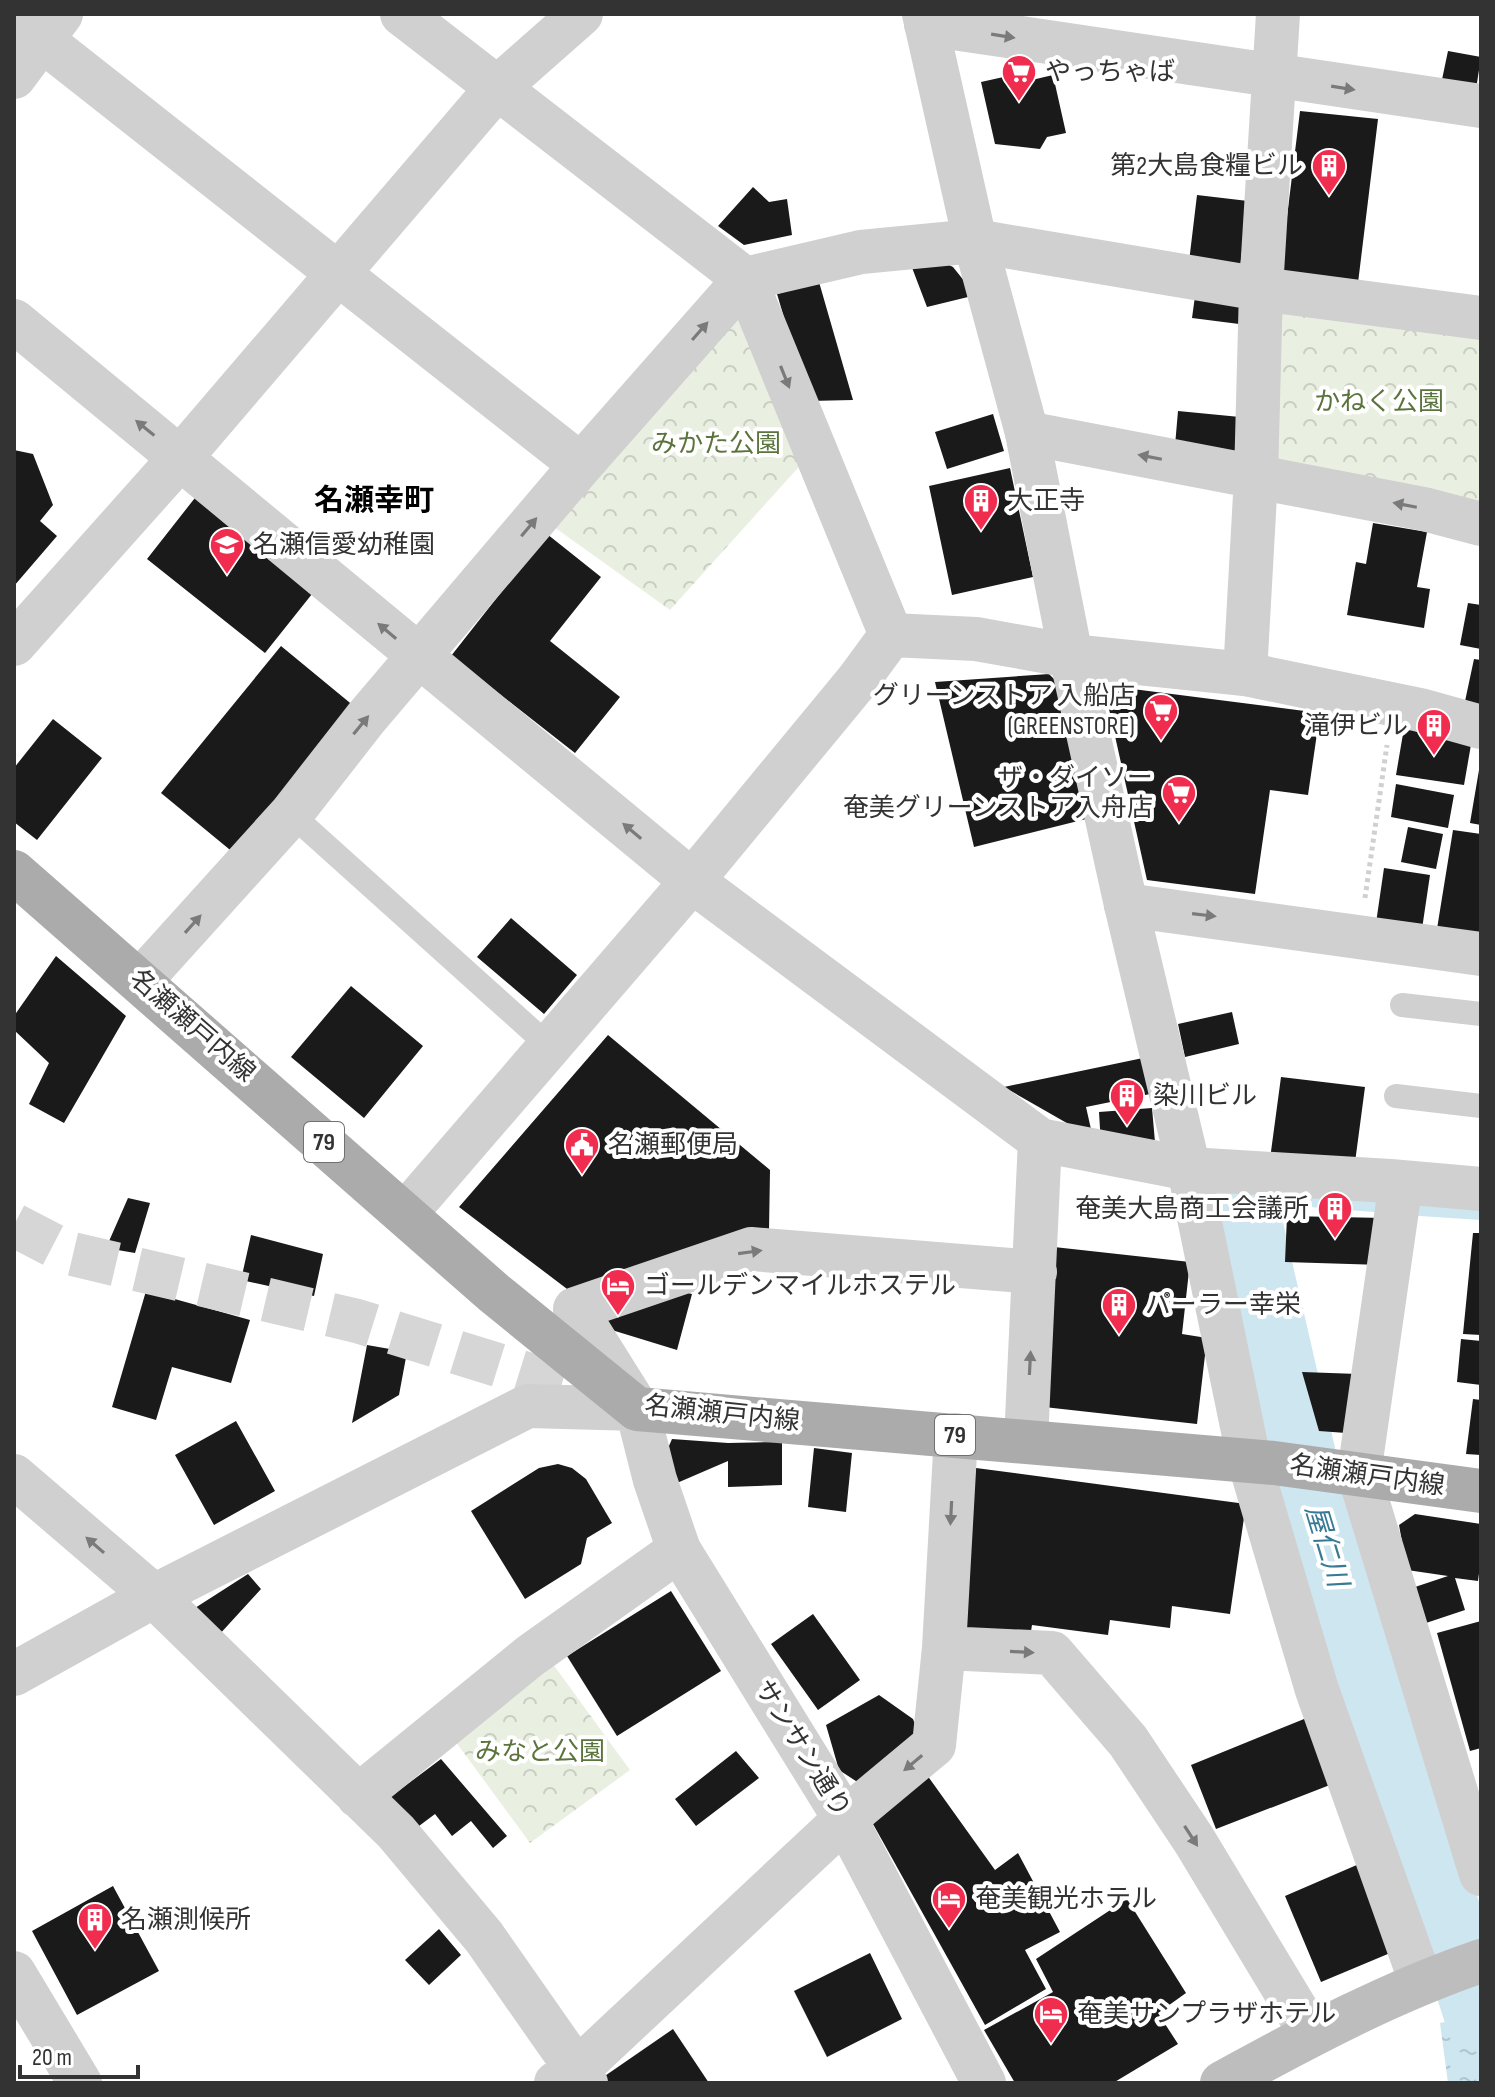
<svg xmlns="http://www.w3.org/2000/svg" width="1495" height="2097" viewBox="0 0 1495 2097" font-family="'Sofia Sans Condensed','Noto Sans JP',sans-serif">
	<defs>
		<pattern id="park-crowns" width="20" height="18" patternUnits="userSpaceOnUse" patternTransform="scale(2)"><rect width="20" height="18" fill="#eaf0e1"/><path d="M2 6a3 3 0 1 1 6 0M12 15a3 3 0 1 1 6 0" fill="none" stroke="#c9cec2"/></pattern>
		<pattern id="water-ripples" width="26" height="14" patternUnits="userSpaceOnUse" patternTransform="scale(2)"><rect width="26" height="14" fill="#cde6f0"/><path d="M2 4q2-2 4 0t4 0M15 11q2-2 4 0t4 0" fill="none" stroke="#b0c6ce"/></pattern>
	</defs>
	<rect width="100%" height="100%" fill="#fff"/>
	<path fill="url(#park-crowns)" d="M1261 289 1481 318V524L1256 477Z
		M740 300 806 459 670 610 547 522Z
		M550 1660 630 1770 530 1843 450 1734Z"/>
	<path fill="url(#water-ripples)" d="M1481 2014V2083H1448L1440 2023Z"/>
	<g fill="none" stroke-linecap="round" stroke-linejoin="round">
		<path stroke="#cde6f0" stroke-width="12" d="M1244 1209 1271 1198 1387 1207
			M1420 1210 1481 1214"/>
		<path stroke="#cde6f0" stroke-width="70" d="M1244 1209 1313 1508 1479 2014"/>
	</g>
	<path fill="#1a1a1a" d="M1448 51 1481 57 1475 96 1440 89Z
		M1017 74 1019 83 1053 75 1066 133 1047 137 1040 149 995 144 981 82Z
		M1300 111 1378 119 1358 283 1280 274Z
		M753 187 769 202 787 199 792 235 744 245 718 226Z
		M1197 195 1248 201 1240 268 1189 262Z
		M935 258 953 267 965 282 968 297 927 307 911 265Z
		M819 282 853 400 809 401 777 294Z
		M1196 289 1241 295 1247 325 1192 318Z
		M1178 411 1240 417 1236 462 1174 457Z
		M993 414 1004 451 947 469 935 432Z
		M14 450 33 454 53 505 40 521 57 536 14 586Z
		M1010 468 1033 577 952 595 929 486Z
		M198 494 316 589 265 653 147 559Z
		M1373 523 1427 532 1417 587 1430 589 1424 628 1347 615 1356 562 1366 564Z
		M547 534 601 577 550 641 620 697 575 753 451 656Z
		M1468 603 1481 605V649L1460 645Z
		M281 646 355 707 235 854 161 793Z
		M1474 659 1481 660V710L1464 706Z
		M1049 674 1068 693 1090 818 974 847 935 682Z
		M1117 687 1320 713 1308 795 1270 790 1255 894 1147 880 1107 700Z
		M53 719 102 758 37 840 14 822V768Z
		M1404 728 1472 739 1464 785 1396 775Z
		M1479 770H1481V825L1470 823Z
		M1396 784 1454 795 1448 828 1391 817Z
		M1408 827 1443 834 1436 869 1401 862Z
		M1453 830 1481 834V941L1436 935Z
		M1384 868 1430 875 1422 929 1376 923Z
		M511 918 577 975 544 1014 477 957Z
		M56 956 126 1016 64 1123 29 1104 49 1063 14 1030V1016Z
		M351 986 423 1046 364 1118 291 1057Z
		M1232 1012 1239 1044 1185 1057 1178 1024Z
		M608 1035 770 1170 769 1230 575 1295 459 1207Z
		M1143 1058 1150 1094 1086 1107 1093 1138 1004 1087Z
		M1281 1077 1365 1087 1354 1170 1270 1159Z
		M1152 1108 1155 1142 1101 1145 1099 1112Z
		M128 1198 150 1203 135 1253 106 1248Z
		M1287 1216 1384 1218 1382 1265 1285 1262Z
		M1473 1233H1481V1335L1463 1334Z
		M251 1235 323 1254 314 1296 241 1280Z
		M1054 1247 1190 1262 1182 1334 1207 1338 1197 1424 1035 1406Z
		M661 1287 692 1294 677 1350 589 1323Z
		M146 1291 250 1320 231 1383 172 1367 156 1420 112 1407Z
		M1461 1339 1481 1341V1385L1457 1382Z
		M367 1345 407 1352 399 1395 352 1423Z
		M1302 1372 1358 1374 1346 1433 1319 1431Z
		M1473 1399 1481 1400V1455L1466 1454Z
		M236 1421 275 1491 214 1525 175 1455Z
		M672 1439 728 1443 782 1442V1485L728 1487V1461L670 1486 662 1462Z
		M814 1448 852 1453 846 1512 808 1507Z
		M558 1464 572 1468 586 1479 612 1523 587 1538 581 1564 525 1599 471 1511 539 1468Z
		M976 1468 1246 1504 1230 1614 1172 1606 1170 1628 1110 1620 1108 1635 1032 1625 1029 1644 953 1634Z
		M1415 1514 1481 1524V1558L1478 1581 1455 1578 1465 1610 1426 1623 1415 1587 1448 1576 1407 1570 1399 1525Z
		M248 1574 261 1589 218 1636 195 1608Z
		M671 1591 721 1671 617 1736 567 1656Z
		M813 1614 860 1680 818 1710 771 1644Z
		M1481 1621V1748L1470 1751 1437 1633Z
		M879 1695 913 1719 920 1737 865 1787 839 1770 826 1725Z
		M1309 1717 1335 1783 1216 1829 1191 1765Z
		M736 1751 759 1778 696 1826 675 1799Z
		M441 1759 507 1836 493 1848 471 1821 452 1836 435 1814 411 1832 385 1801Z
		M922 1768 995 1870 1018 1853 1060 1932 1025 1950 1046 1989 985 2025 873 1824Z
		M1359 1864 1395 1951 1321 1982 1285 1896Z
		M113 1886 159 1971 77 2015 32 1931Z
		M1127 1899 1186 1993 1158 2013 1178 2044 1113 2083H1015L984 2030 1053 1992 1036 1959Z
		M439 1929 461 1955 429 1985 405 1960Z
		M870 1953 902 2019 827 2057 794 1991Z
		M673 2029 709 2083H602L599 2080Z"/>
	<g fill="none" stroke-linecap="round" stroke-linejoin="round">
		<path stroke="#d6d6d6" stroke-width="44" stroke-dasharray="44 22" stroke-linecap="butt" d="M14 1225 68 1253 357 1321 619 1403"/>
		<path stroke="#d0d0d0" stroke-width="5" stroke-dasharray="4 4" stroke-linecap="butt" d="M1365 898 1387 745"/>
		<path stroke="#d0d0d0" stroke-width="24" d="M291 814 549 1046
			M1402 1005 1481 1014
			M1396 1096 1481 1106"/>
		<path stroke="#d0d0d0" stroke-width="44" d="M402 14 745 279 891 635
			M14 18 581 465
			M926 24 1481 106
			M14 77 61 14
			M14 321 692 881 1040 1140 1189 1169 1390 1181 1481 1189
			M1027 433 1424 509 1481 524
			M14 644 181 457 496 89 581 14
			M1245 674 1256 477 1261 289 1278 14
			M1126 905 1481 954
			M140 981 291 814 366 718 581 465 745 279 861 252 975 241 1261 289 1481 318
			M1401 1182 1359 1474 1481 1874
			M634 1403 575 1309 751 1249 1035 1272
			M1026 1441 1040 1140
			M1249 1460 1317 1690 1421 1982
			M14 1476 154 1596 396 1832 484 1937 586 2083
			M944 1648 1052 1653 1128 1741 1194 1840 1311 2034
			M358 1796 530 1656 679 1550
			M14 1973 80 2083
			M556 2083 578 2069 845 1819 934 1745 944 1648 956 1435"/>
		<path stroke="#d0d0d0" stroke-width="44" d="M924 14 975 241 1027 433 1071 656 1126 905 1189 1169 1249 1460
			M405 1214 692 881 858 680 891 635 976 639 1071 656 1245 674 1420 710 1481 727
			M14 1674 154 1596 528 1406 637 1409 655 1480 679 1550 845 1819 984 2083"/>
		<path stroke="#bdbdbd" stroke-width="44" d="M1222 2083C1306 2037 1390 1992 1481 1961"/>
		<path stroke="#ababab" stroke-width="44" d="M14 872 494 1293 637 1409 1274 1463 1481 1491"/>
	</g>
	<defs><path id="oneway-solid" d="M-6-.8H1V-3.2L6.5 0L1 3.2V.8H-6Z" transform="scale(2)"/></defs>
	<g fill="#7a7a7a">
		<use href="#oneway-solid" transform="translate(1003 36) rotate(9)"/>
		<use href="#oneway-solid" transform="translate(1343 88) rotate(9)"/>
		<use href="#oneway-solid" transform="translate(700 331) rotate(-49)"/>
		<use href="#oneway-solid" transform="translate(785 377) rotate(68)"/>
		<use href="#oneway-solid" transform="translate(145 428) rotate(-141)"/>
		<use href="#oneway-solid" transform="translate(1150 457) rotate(-169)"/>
		<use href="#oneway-solid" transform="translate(1405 505) rotate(-169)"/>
		<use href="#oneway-solid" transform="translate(529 527) rotate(-50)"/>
		<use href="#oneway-solid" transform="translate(387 631) rotate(-140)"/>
		<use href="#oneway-solid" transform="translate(361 725) rotate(-51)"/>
		<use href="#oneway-solid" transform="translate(632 831) rotate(-140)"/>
		<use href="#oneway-solid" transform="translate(1204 915) rotate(7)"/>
		<use href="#oneway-solid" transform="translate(193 924) rotate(-48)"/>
		<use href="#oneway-solid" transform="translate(750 1252) rotate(-8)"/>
		<use href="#oneway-solid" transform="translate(1030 1363) rotate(-87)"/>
		<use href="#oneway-solid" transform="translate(951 1513) rotate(93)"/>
		<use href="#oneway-solid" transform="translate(95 1545) rotate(-139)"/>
		<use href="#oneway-solid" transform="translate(1022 1652) rotate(3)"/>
		<use href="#oneway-solid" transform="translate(913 1763) rotate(140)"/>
		<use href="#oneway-solid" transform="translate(1191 1836) rotate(57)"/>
	</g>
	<defs>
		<symbol id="supermarket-pin" viewBox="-11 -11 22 30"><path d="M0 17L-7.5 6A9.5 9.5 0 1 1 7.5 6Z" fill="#f12d4f" stroke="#fff"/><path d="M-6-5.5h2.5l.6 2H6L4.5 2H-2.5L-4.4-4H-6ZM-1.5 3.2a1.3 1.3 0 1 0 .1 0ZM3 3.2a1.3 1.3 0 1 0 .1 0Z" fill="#fff"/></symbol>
		<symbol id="building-pin" viewBox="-11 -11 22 30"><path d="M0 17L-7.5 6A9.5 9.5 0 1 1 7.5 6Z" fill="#f12d4f" stroke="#fff"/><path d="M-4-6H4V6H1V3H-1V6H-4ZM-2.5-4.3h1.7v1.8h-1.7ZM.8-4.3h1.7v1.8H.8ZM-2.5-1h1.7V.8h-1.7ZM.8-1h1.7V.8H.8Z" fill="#fff"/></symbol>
		<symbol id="school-pin" viewBox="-11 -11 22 30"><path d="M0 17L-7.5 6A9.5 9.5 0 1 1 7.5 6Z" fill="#f12d4f" stroke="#fff"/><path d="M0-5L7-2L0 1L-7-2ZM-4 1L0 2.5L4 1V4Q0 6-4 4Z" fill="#fff"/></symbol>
		<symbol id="civic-pin" viewBox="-11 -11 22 30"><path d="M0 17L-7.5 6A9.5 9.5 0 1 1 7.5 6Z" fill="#f12d4f" stroke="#fff"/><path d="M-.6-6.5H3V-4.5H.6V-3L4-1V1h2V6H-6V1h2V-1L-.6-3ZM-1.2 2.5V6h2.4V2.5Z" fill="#fff"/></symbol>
		<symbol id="hotel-pin" viewBox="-11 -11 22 30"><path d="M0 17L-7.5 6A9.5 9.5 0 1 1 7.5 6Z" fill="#f12d4f" stroke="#fff"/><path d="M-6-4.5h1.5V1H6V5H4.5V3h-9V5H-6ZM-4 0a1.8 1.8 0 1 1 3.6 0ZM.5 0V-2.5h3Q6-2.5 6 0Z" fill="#fff"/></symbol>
	</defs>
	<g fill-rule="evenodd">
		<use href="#supermarket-pin" x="999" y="52" width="40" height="54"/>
		<use href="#building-pin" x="1309" y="146" width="40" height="54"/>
		<use href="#building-pin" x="961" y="481" width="40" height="54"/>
		<use href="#school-pin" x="207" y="525" width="40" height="54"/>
		<use href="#supermarket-pin" x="1141" y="691" width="40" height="54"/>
		<use href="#building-pin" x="1414" y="706" width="40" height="54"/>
		<use href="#supermarket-pin" x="1159" y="773" width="40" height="54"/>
		<use href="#building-pin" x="1107" y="1076" width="40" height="54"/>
		<use href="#civic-pin" x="562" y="1125" width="40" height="54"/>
		<use href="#building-pin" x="1315" y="1189" width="40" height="54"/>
		<use href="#hotel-pin" x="598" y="1266" width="40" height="54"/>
		<use href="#building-pin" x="1099" y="1285" width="40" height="54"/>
		<use href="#hotel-pin" x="929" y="1879" width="40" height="54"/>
		<use href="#building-pin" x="75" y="1900" width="40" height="54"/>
		<use href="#hotel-pin" x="1031" y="1994" width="40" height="54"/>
	</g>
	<g text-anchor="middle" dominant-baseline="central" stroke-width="8" stroke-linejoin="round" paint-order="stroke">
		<g fill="#fff" stroke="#707070" stroke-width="2">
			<rect x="304" y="1122" width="40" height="40" rx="6"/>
			<rect x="935" y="1415" width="40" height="40" rx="6"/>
		</g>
		<g font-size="24" font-weight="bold" fill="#333">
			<text x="324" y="1142">79</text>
			<text x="955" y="1435">79</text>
		</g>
		<g font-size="26" fill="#333" stroke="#fff" text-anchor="start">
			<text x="1045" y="72">やっちゃば</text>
			<text x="1303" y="166" text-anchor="end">第2大島食糧ビル</text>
			<text x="1007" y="501">大正寺</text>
			<text x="253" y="545">名瀬信愛幼稚園</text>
			<text x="1135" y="696" text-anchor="end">グリーンストア 入船店<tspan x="1135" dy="30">(GREENSTORE)</tspan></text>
			<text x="1408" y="726" text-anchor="end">滝伊ビル</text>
			<text x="1153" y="778" text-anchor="end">ザ・ダイソー<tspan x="1153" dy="30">奄美グリーンストア入舟店</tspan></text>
			<text x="1153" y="1096">染川ビル</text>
			<text x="608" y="1145">名瀬郵便局</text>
			<text x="1309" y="1209" text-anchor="end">奄美大島商工会議所</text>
			<text x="644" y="1286">ゴールデンマイルホステル</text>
			<text x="1145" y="1305">パーラー幸栄</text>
			<text x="975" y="1899">奄美観光ホテル</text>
			<text x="121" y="1920">名瀬測候所</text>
			<text x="1077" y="2014">奄美サンプラザホテル</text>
		</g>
		<g font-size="26" fill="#5b733c" stroke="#fff">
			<text x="1379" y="402">かねく公園</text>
			<text x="716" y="444">みかた公園</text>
			<text x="540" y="1752">みなと公園</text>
		</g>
		<g font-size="26" fill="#333" stroke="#fff">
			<text transform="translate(192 1026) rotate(41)">名瀬瀬戸内線</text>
			<text transform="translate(722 1414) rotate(6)">名瀬瀬戸内線</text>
			<text transform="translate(1367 1476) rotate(8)">名瀬瀬戸内線</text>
			<text transform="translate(802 1749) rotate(58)">サンサン通り</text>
		</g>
		<g font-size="28" font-style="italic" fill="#377a95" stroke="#fff">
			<text transform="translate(1326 1546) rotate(73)">屋仁川</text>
		</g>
		<g font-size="30" font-weight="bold" fill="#000" stroke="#fff">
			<text x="374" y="501">名瀬幸町</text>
		</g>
	</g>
	<rect width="1495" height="2097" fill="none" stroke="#333333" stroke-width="32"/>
	<path d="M20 2065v12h118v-12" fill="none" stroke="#333333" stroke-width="4"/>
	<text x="32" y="2065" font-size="24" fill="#333333" stroke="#ffffff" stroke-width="6" paint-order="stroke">20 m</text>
</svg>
